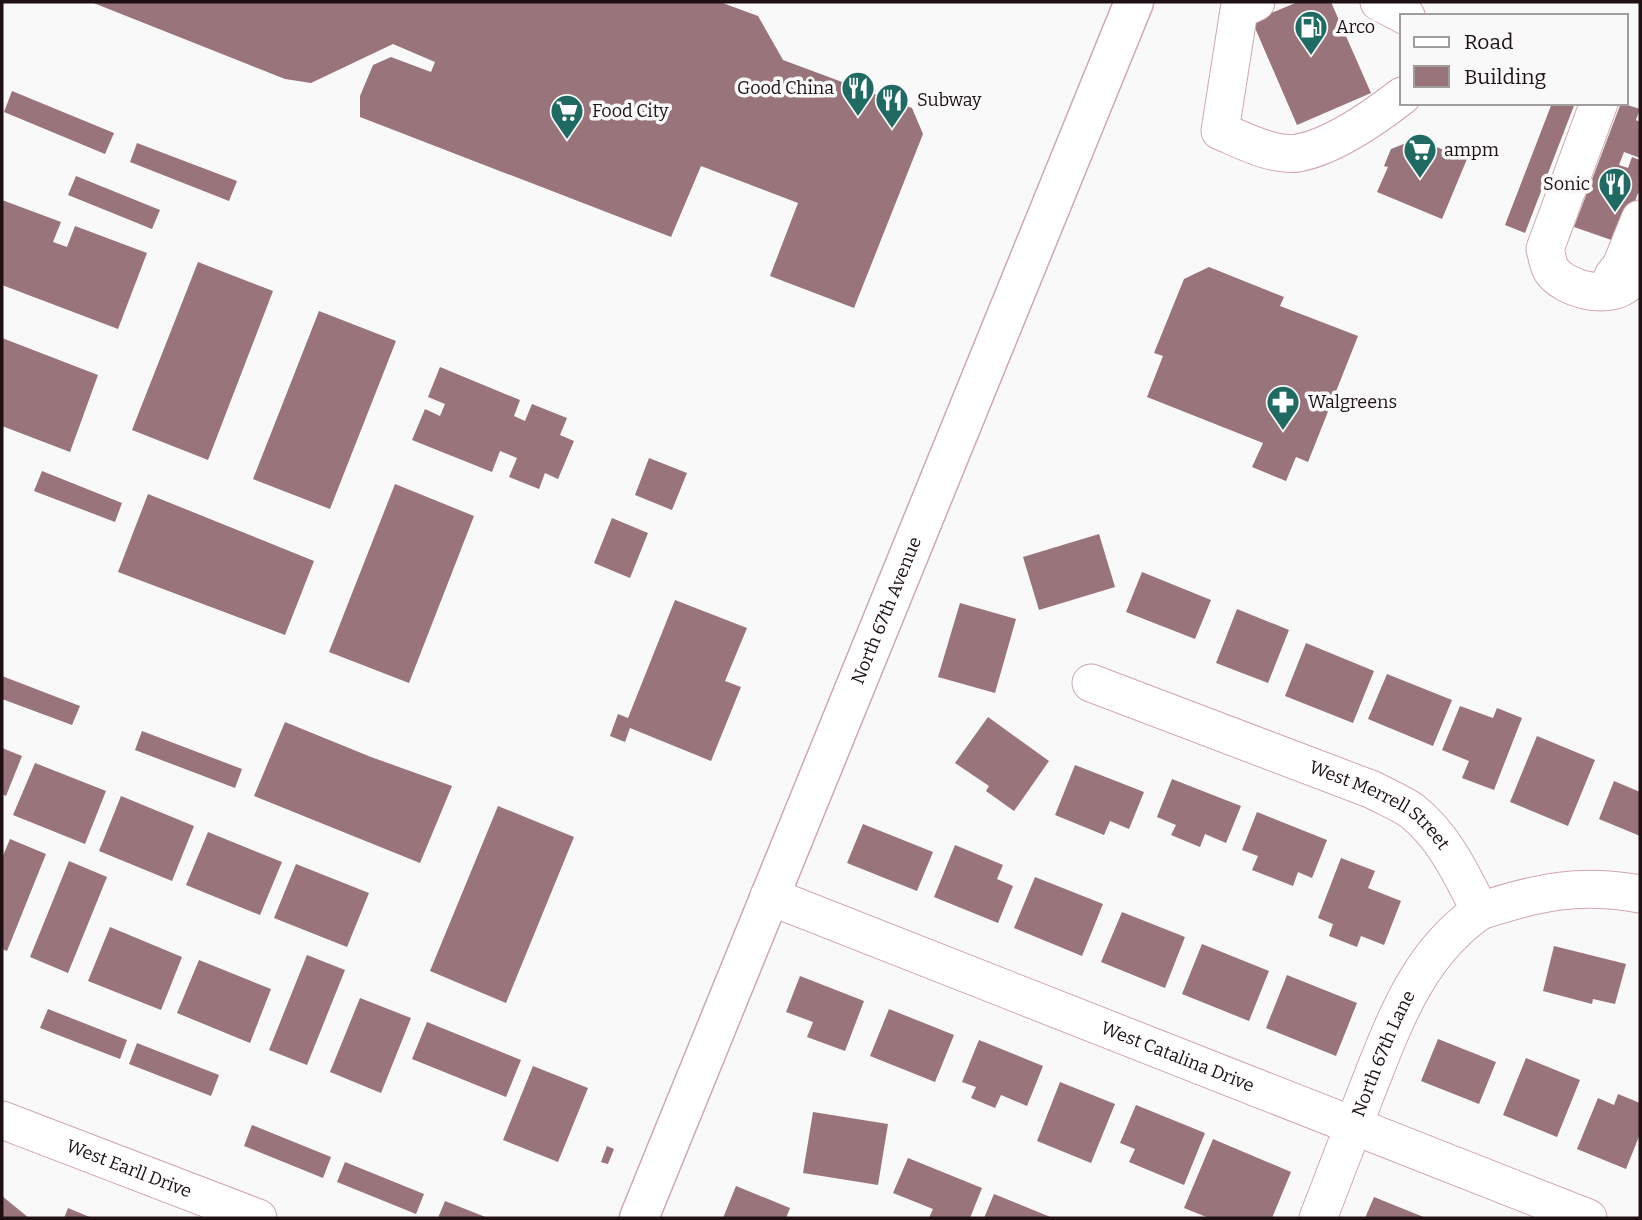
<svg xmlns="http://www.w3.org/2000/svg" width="1642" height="1220" viewBox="0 0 1642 1220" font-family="Bitter,serif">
	<rect width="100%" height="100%" fill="#f9f9f9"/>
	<path fill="#99747a" d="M91 2H720L758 16 783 60 912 108 923 134 854 308 770 276 798 203 701 166 671 237 360 117V96L373 65 391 57 431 72 435 62 393 44 311 83 285 79Z
		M1298 2H1331L1371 93 1297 125 1252 21Z
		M12 91 114 133 105 154 4 112Z
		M1552 103H1575L1525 233 1505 225Z
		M1621 103 1640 109 1636 120 1640 122V158L1624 152 1619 165 1628 168 1632 157 1640 160V194L1638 193 1620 243 1574 227Z
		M1421 137 1436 143 1434 146 1467 159 1442 219 1377 192 1388 167 1384 166 1391 149Z
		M137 143 237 181 229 201 130 162Z
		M76 176 160 210 152 229 68 195Z
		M2 200 61 222 53 242 67 247 75 226 147 253 118 329 2 285Z
		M198 262 273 291 208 460 132 430Z
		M1209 267 1284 297 1280 306 1358 336 1308 462 1296 457 1286 481 1252 467 1263 443 1147 397 1163 356 1154 353 1184 279Z
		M319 311 396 341 330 509 253 479Z
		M2 338 98 375 70 452 2 426Z
		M440 367 520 400 514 416 525 421 532 404 567 418 560 435 574 441 558 479 545 473 539 489 509 477 517 458 500 451 492 472 412 440 425 409 440 416 445 404 428 397Z
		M649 458 687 473 672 510 635 495Z
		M42 471 122 503 115 522 34 491Z
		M395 484 474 516 409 683 329 652Z
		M148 494 314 561 285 635 118 572Z
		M612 518 648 533 630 578 594 563Z
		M1099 534 1115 587 1039 610 1023 557Z
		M1142 572 1211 600 1195 639 1126 612Z
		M675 600 747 628 725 681 741 687 711 761 630 728 625 742 610 736 618 714 628 718Z
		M960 603 1016 619 995 693 938 677Z
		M1237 609 1289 630 1268 683 1216 663Z
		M1306 643 1374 671 1353 723 1285 696Z
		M1387 674 1452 700 1433 746 1368 719Z
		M2 676 80 706 72 725 2 699Z
		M1460 706 1493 718 1497 708 1522 718 1494 790 1462 778 1469 761 1442 750Z
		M988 717 1049 761 1014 811 986 791 989 786 955 763Z
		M285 722 371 757 452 786 420 863 254 796Z
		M142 731 242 769 235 788 135 750Z
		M1537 736 1595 760 1568 826 1510 802Z
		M2 748 22 756 6 796 2 794Z
		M35 763 106 791 85 844 13 815Z
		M1075 765 1144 792 1129 829 1110 821 1104 835 1055 815Z
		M1172 779 1241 806 1226 843 1205 834 1200 847 1171 835 1176 825 1157 817Z
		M1614 781 1640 792V836L1599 819Z
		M121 796 194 826 172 881 99 851Z
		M498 806 574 837 506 1003 430 971Z
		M1257 812 1327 840 1312 878 1298 872 1293 886 1252 870 1258 856 1242 850Z
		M863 824 933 852 917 891 847 863Z
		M208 832 282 862 260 915 186 885Z
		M10 839 46 854 7 951 2 949V858Z
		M955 845 1003 865 997 879 1013 886 998 923 934 897Z
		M1341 858 1375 871 1368 888 1401 901 1384 945 1361 936 1357 947 1329 936 1333 924 1318 918Z
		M69 861 107 877 68 973 30 957Z
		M296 864 369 893 347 947 274 918Z
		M1035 877 1103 904 1082 956 1014 928Z
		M1122 912 1185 937 1165 988 1101 962Z
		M110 927 182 957 161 1010 88 981Z
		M1202 944 1269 971 1249 1021 1182 994Z
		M1554 946 1626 964 1615 1004 1593 999 1592 1004 1543 991Z
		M307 955 345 970 307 1065 269 1050Z
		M199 960 271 989 250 1043 177 1013Z
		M1287 975 1357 1003 1336 1056 1266 1028Z
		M800 976 864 1001 845 1051 807 1037 813 1022 786 1012Z
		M360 998 411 1018 381 1093 330 1072Z
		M48 1009 127 1040 120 1059 40 1028Z
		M889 1009 954 1035 935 1082 870 1056Z
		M427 1022 521 1060 506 1097 412 1059Z
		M1438 1039 1496 1062 1479 1104 1421 1081Z
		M979 1040 1043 1066 1027 1106 1001 1095 995 1108 971 1098 976 1087 962 1082Z
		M137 1043 219 1075 211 1096 129 1064Z
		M1526 1058 1580 1080 1557 1137 1503 1115Z
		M533 1066 588 1088 558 1162 503 1140Z
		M1060 1082 1115 1104 1091 1163 1037 1141Z
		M1618 1094 1640 1103V1134L1626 1169 1577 1149 1598 1098 1614 1105Z
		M1136 1105 1205 1133 1184 1185 1129 1162 1135 1149 1120 1143Z
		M813 1112 888 1124 878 1185 803 1173Z
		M252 1125 331 1157 323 1178 244 1146Z
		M1213 1139 1291 1172 1272 1218H1209L1184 1208Z
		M607 1146 614 1149 608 1164 601 1162Z
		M908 1158 982 1188 970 1218H929L933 1209 893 1193Z
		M345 1162 424 1194 416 1214 337 1182Z
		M736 1186 790 1208 786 1218H723Z
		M994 1194 1053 1218H984Z
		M2 1196 29 1218H2Z
		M1374 1197 1426 1218H1365Z
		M445 1201 488 1218H438Z
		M68 1208 92 1218H64Z"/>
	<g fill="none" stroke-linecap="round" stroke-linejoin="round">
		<defs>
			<g id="minor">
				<path d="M1256 2 1239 10 1220 131C1242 140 1274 157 1298 153 1332 147 1375 117 1402 96"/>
				<path d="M1379 2 1406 16"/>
				<path d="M1599 103 1545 249C1547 255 1548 266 1552 271 1565 289 1605 299 1624 286 1632 280 1636 267 1640 257"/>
				<path d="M1613 276 1621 266 1640 219"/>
				<path id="s1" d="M1091 683 1373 790C1386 797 1401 803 1412 811 1444 836 1462 875 1480 911 1538 892 1580 883 1640 894"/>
				<path id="s2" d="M769 896 1588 1218"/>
				<path id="s3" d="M2 1120 258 1218"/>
				<path id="s4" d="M1318 1218C1335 1175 1351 1132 1368 1088 1395 1020 1418 954 1480 911"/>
			</g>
			<g id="major">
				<path id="s5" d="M639 1218 1134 2"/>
			</g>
		</defs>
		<use href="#minor" stroke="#d0a8af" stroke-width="39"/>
		<use href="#major" stroke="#d0a8af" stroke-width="41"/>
		<use href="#minor" stroke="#fff" stroke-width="37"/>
		<use href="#major" stroke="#fff" stroke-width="38"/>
	</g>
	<defs>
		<symbol id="fuel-pin" viewBox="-11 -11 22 30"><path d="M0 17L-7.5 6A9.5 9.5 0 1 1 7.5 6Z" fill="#206a64" stroke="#f9f9f9"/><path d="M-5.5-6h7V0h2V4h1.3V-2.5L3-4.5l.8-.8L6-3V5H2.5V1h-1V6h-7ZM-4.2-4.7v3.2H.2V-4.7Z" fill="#fff"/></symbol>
		<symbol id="restaurant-pin" viewBox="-11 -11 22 30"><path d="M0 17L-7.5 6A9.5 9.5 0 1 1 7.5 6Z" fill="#206a64" stroke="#f9f9f9"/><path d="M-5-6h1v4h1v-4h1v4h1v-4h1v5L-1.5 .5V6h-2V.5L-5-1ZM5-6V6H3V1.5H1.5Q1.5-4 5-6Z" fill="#fff"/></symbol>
		<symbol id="supermarket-pin" viewBox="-11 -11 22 30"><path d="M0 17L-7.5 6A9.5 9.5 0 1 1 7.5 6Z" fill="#206a64" stroke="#f9f9f9"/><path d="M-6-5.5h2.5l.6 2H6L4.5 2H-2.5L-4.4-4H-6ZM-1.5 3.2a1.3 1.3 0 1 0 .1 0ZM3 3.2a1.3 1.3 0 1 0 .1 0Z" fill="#fff"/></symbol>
		<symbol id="pharmacy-pin" viewBox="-11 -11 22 30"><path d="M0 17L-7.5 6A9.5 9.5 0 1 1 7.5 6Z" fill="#206a64" stroke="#f9f9f9"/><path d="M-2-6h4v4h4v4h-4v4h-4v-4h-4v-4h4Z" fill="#fff"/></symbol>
	</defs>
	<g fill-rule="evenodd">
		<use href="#fuel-pin" x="1292" y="8" width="38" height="52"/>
		<use href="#restaurant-pin" x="839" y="69" width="38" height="52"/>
		<use href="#restaurant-pin" x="873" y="81" width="38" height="52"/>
		<use href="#supermarket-pin" x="548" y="92" width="38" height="52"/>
		<use href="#supermarket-pin" x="1401" y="131" width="38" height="52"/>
		<use href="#restaurant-pin" x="1596" y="165" width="38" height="52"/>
		<use href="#pharmacy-pin" x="1264" y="383" width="38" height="52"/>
	</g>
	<g text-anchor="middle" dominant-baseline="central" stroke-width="7" stroke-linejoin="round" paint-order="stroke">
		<g font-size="18" fill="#1e1013" stroke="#f9f9f9" text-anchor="start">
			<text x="1336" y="27">Arco</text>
			<text x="834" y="88" text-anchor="end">Good China</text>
			<text x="917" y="100">Subway</text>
			<text x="592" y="111">Food City</text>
			<text x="1444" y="150">ampm</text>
			<text x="1590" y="184" text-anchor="end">Sonic</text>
			<text x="1308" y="402">Walgreens</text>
		</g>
		<g font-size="18" fill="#1e1013" stroke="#f9f9f9">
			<text stroke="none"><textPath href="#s5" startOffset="656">North 67th Avenue</textPath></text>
			<text stroke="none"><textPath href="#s1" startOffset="315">West Merrell Street</textPath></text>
			<text stroke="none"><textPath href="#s4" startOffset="177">North 67th Lane</textPath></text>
			<text stroke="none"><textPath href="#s2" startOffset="439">West Catalina Drive</textPath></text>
			<text stroke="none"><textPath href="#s3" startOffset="136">West Earll Drive</textPath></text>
		</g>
	</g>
	<rect width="1642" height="1220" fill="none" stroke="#1e1013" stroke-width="7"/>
	<rect x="1400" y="14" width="228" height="91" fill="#f9f9f9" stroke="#a19c9d" stroke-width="2"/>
	<rect x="1414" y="37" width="35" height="10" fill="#ffffff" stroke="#a19c9d" stroke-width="2"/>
	<text x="1464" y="49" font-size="21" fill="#1e1013">Road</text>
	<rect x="1414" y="66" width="35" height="21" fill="#99747a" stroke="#a19c9d" stroke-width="2"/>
	<text x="1464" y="84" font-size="21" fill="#1e1013">Building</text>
</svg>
